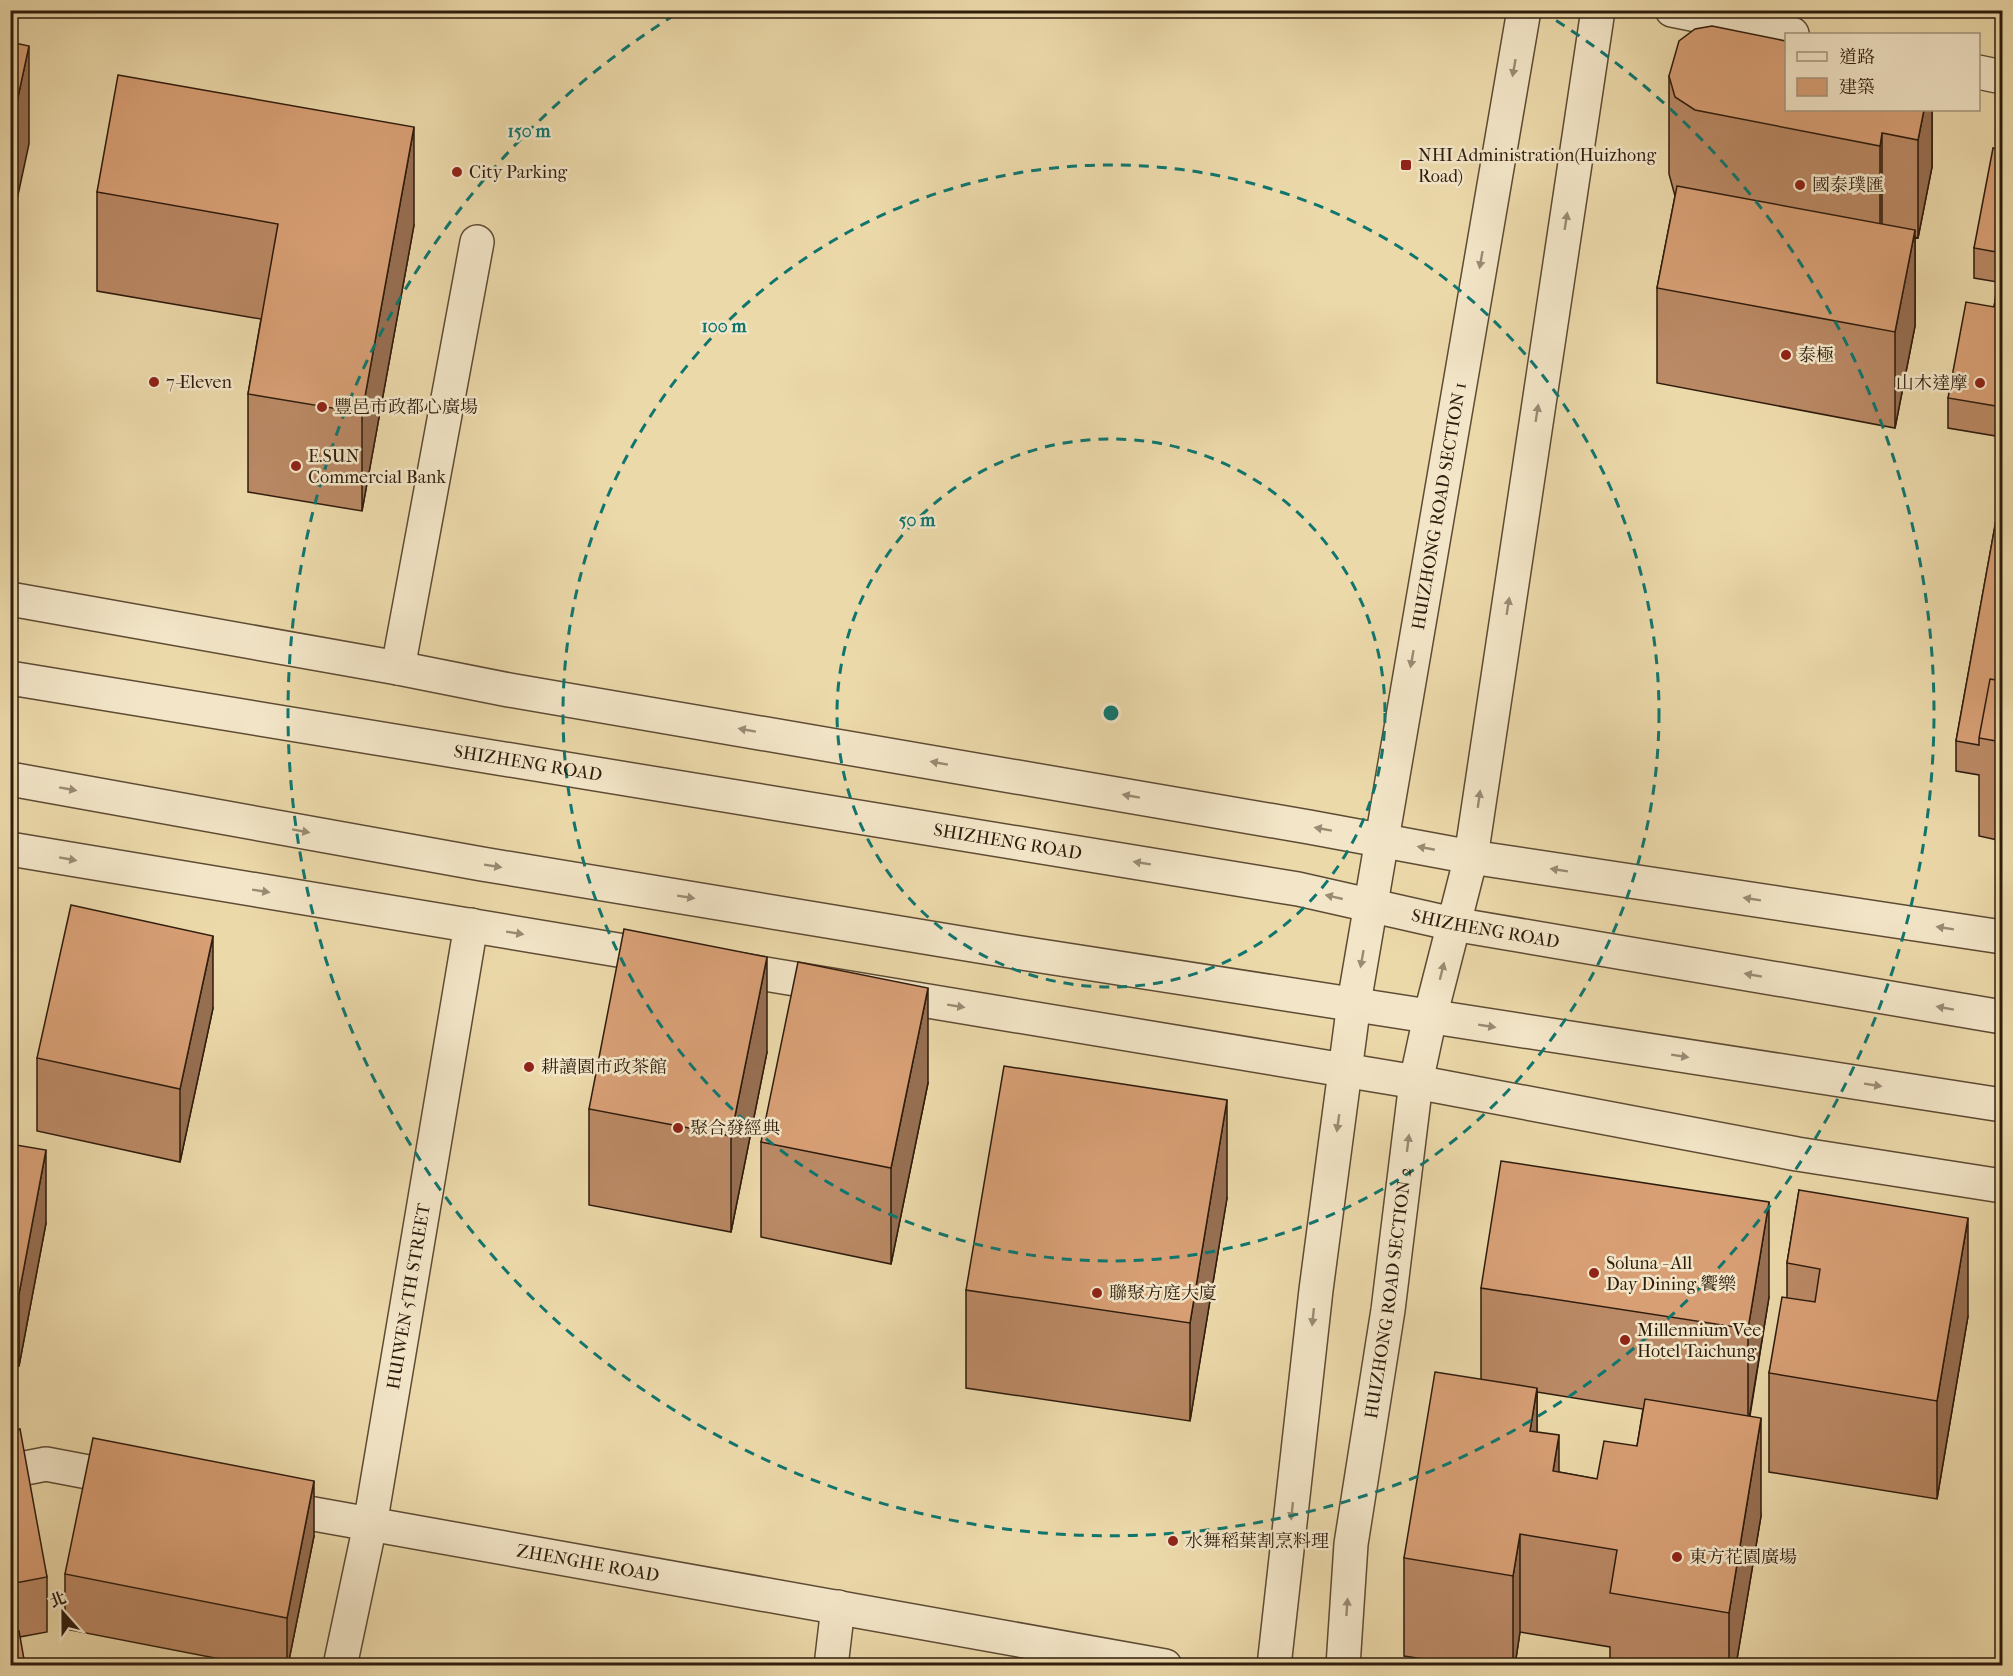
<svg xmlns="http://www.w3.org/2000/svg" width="2013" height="1676" viewBox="0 0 2013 1676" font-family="'IM FELL French Canon','Noto Serif TC',serif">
	<rect width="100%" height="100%" fill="#ecd9aa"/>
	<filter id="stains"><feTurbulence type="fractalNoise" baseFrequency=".00333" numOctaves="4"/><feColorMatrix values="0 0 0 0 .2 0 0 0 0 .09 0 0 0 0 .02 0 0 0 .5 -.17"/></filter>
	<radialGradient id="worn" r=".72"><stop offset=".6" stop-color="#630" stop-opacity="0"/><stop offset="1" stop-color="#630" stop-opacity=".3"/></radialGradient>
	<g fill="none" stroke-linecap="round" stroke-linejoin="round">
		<defs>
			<g id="minor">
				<path d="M1672 10 1792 34"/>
				<path d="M1978 72 2002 77"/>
				<path d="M10 599 398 668 509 690 1309 827 1471 857 2002 937"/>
				<path d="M398 668 477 242"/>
				<path id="s1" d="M10 678 1298 889 1453 924 2002 1017"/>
				<path d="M10 779 482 864 1015 952 2002 1105"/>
				<path d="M10 849 666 958"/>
				<path d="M723 967 1416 1082 1797 1154 2002 1186"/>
				<path d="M10 1471 46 1464 130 1480"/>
				<path id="s2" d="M269 1506 1165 1666"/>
				<path id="s3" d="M340 1666 370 1525 471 925"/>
				<path d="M831 1666 838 1607"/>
				<path id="s4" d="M1274 1666 1316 1290 1354 1003 1524 10"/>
				<path id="s5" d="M1343 1666 1351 1544 1388 1310 1416 1082 1430 1017 1471 857 1598 10"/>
			</g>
		</defs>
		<use href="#minor" stroke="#5e4b34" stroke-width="36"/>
		<use href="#minor" stroke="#f3e6c8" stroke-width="33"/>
	</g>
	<path fill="#ba8965" stroke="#2e1c0d" stroke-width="1.5" fill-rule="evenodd" d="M1669 76 1932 110V167L1918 238 1915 237V326L1895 428 1657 383V288L1675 196 1669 174Z
		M2002 150V437L1948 428V398L1994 307 1998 282 1974 278V248Z
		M97 192 414 225 362 511 248 492V394L261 319 97 291Z
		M2002 487V841L1979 836V775L1956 771V741Z
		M213 1008 180 1162 37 1131V1058Z
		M767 1052 731 1232 589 1205V1109Z
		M928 1083 891 1264 761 1237V1142Z
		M10 1144 46 1223 19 1366 10 1364Z
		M1799 1190 1968 1316 1937 1499 1769 1472V1373L1787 1298V1263Z
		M1227 1198 1190 1421 966 1388V1290Z
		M1481 1288 1769 1297 1750 1416 1761 1516 1736 1665H1610V1647L1520 1632 1515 1665H1461L1404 1656V1558L1481 1379ZM1537 1392 1643 1409 1637 1446 1597 1479 1559 1472 1537 1432Z
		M10 1431 47 1577V1632L20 1637 10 1665Z
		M314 1536 288 1665H251L65 1629V1574Z"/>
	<path fill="#976f52" stroke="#2e1c0d" stroke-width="1.5" d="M29 46V144L10 232V134Z
		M1924 110H1932V167L1918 238V140Z
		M414 127V225L362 511V413Z
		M1882 133V231L1880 244V146Z
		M1915 230V326L1895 428V332Z
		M213 936V1008L180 1162V1089Z
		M767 957V1052L731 1232V1136Z
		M928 988V1083L891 1264V1168Z
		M1227 1100V1198L1190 1421V1323Z
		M46 1150V1223L19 1366V1294Z
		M1769 1202V1297L1748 1425V1329Z
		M1968 1218V1316L1937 1499V1401Z
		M1537 1388V1486L1530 1431Z
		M1761 1418V1516L1736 1665H1729V1613Z
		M1559 1435V1533L1553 1471Z
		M314 1481V1536L288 1665H287V1618Z
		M1520 1534V1632L1515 1665H1513V1576Z"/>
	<path fill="#d89f75" stroke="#2e1c0d" stroke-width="1.5" d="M1712 26 1786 41V110H1924L1918 140 1882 133 1880 146 1695 110 1675 97 1669 76 1679 41 1695 29Z
		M10 42 29 46 10 134Z
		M118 75 414 127 362 413 248 394 278 224 97 192Z
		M1993 148 2002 150V253L1974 248Z
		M1677 186 1915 230 1895 332 1657 288Z
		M2002 261V407L1948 398 1966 302 1994 307Z
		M2002 487V681L1990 679 1979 738V745L1956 741Z
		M1990 679 2002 681V742L1979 738Z
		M71 905 213 936 180 1089 37 1058Z
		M624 929 767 957 731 1136 589 1109Z
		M798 962 928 988 891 1168 761 1142Z
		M1004 1066 1227 1100 1190 1323 966 1290Z
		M10 1144 46 1150 19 1294 10 1292Z
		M1501 1161 1769 1202 1748 1329 1481 1288Z
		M1799 1190 1968 1218 1937 1401 1769 1373 1782 1297 1815 1302 1820 1269 1787 1263Z
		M1435 1372 1537 1388 1530 1431 1559 1435 1553 1471 1597 1479 1604 1441 1637 1446 1645 1399 1761 1418 1729 1613 1610 1593 1617 1550 1520 1534 1513 1576 1404 1558Z
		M20 1429 47 1577 10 1584V1431Z
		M93 1438 314 1481 287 1618 65 1574Z
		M19 1631 25 1665H10V1632Z"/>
	<defs><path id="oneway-solid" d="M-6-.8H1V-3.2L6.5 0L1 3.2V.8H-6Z" transform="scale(1.5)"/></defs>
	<g fill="#9a8b74">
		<use href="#oneway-solid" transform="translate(1514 68) rotate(100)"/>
		<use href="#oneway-solid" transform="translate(1566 221) rotate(-81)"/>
		<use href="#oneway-solid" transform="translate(1481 260) rotate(100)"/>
		<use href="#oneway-solid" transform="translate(1537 413) rotate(-81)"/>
		<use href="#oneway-solid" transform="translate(1508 606) rotate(-81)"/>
		<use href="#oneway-solid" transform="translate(1412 659) rotate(100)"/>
		<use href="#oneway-solid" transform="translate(747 730) rotate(-170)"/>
		<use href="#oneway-solid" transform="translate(939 763) rotate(-170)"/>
		<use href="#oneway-solid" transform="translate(68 789) rotate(10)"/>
		<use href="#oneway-solid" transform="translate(1131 796) rotate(-170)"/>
		<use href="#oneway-solid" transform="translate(1479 799) rotate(-82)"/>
		<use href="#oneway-solid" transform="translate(1323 829) rotate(-170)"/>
		<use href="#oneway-solid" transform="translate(301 831) rotate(10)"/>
		<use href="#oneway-solid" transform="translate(1426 848) rotate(-169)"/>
		<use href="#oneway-solid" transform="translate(68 859) rotate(10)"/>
		<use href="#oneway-solid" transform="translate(1142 863) rotate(-171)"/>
		<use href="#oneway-solid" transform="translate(493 866) rotate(9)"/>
		<use href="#oneway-solid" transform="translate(1559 870) rotate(-171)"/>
		<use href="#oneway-solid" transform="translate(261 891) rotate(9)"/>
		<use href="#oneway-solid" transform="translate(686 897) rotate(9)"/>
		<use href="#oneway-solid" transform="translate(1334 897) rotate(-167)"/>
		<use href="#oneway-solid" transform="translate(1752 899) rotate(-171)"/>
		<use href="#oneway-solid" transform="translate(1945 928) rotate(-171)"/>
		<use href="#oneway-solid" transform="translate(515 933) rotate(9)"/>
		<use href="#oneway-solid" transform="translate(1362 959) rotate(100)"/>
		<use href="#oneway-solid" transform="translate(1442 971) rotate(-76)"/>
		<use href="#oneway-solid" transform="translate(1753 975) rotate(-170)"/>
		<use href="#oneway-solid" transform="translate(956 1006) rotate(9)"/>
		<use href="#oneway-solid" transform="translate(1945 1008) rotate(-170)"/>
		<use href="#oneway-solid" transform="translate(1487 1026) rotate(9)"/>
		<use href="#oneway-solid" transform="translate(1680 1056) rotate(9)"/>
		<use href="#oneway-solid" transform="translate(1873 1085) rotate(9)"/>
		<use href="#oneway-solid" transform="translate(1338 1123) rotate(98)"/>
		<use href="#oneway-solid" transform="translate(1408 1143) rotate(-83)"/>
		<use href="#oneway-solid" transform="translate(1313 1317) rotate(96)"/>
		<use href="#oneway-solid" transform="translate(1292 1511) rotate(96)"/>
		<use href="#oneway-solid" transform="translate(1347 1607) rotate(-86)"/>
	</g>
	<g fill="none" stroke="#0f766e" stroke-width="3" stroke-dasharray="10 8">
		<circle cx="1111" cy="713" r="274"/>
		<circle cx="1111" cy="713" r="548"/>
		<path d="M1541 11A823 823 0 1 1 681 11"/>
	</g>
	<g fill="#8f2418" stroke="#f3e6c8" stroke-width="2">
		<rect x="1400" y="159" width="12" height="12" rx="3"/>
		<circle cx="457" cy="172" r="6"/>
		<circle cx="1800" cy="185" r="6"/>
		<circle cx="1786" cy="355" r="6"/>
		<circle cx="154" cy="382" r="6"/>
		<circle cx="1980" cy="383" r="6"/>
		<circle cx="322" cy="407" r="6"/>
		<circle cx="296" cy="466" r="6"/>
		<circle cx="529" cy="1067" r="6"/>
		<circle cx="678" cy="1128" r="6"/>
		<circle cx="1594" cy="1273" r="6"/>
		<circle cx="1097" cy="1293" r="6"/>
		<circle cx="1625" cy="1340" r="6"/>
		<circle cx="1173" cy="1541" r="6"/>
		<circle cx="1677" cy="1557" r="6"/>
	</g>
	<g text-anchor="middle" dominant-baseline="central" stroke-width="5" stroke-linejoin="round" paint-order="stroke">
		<g font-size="18" fill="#2e1c0d" stroke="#f3e6c8" text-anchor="start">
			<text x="1418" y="155">NHI Administration(Huizhong<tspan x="1418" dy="21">Road)</tspan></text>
			<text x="469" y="172">City Parking</text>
			<text x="1812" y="185">國泰璞匯</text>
			<text x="1798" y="355">泰極</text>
			<text x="166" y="382">7-Eleven</text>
			<text x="1968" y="383" text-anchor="end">山木達摩</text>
			<text x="334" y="407">豐邑市政都心廣場</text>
			<text x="308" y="456">E.SUN<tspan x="308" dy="21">Commercial Bank</tspan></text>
			<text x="541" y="1067">耕讀園市政茶館</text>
			<text x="690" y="1128">聚合發經典</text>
			<text x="1606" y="1263">Soluna - All<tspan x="1606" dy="21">Day Dining 饗樂</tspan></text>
			<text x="1109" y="1293">聯聚方庭大廈</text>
			<text x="1637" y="1330">Millennium Vee<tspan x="1637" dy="21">Hotel Taichung</tspan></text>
			<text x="1185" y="1541">水舞稻葉割烹料理</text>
			<text x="1689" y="1557">東方花園廣場</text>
		</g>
		<g font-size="18" fill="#2e1c0d" stroke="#f3e6c8">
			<text stroke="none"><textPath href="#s4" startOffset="1172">HUIZHONG ROAD SECTION 1</textPath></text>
			<text stroke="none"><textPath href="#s1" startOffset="525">SHIZHENG ROAD</textPath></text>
			<text stroke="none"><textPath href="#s1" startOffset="1011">SHIZHENG ROAD</textPath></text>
			<text stroke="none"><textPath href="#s1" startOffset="1497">SHIZHENG ROAD</textPath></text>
			<text stroke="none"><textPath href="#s5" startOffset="376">HUIZHONG ROAD SECTION 2</textPath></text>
			<text stroke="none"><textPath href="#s3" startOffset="376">HUIWEN 5TH STREET</textPath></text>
			<text stroke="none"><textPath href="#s2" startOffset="324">ZHENGHE ROAD</textPath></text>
		</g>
	</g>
	<circle cx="1111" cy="713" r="9" fill="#0f766e" stroke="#f3e6c8" stroke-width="3"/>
	<g font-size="18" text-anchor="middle" font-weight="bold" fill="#0f766e" stroke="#f3e6c8" stroke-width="5" stroke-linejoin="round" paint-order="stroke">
		<text x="529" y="137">150 m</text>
		<text x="724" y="332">100 m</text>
		<text x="917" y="526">50 m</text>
	</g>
	<rect width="2013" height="1676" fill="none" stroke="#ecd9aa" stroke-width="36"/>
	<rect x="12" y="12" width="1989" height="1652" fill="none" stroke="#2e1c0d" stroke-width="3"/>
	<rect x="18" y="18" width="1977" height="1640" fill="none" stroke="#2e1c0d" stroke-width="1.5"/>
	<rect x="1785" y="33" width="195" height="78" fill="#f3e6c8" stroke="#a4957d" stroke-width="1.5"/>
	<rect x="1797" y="52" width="30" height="9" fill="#f3e6c8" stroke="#a4957d" stroke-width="1.5"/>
	<text x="1839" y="63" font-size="18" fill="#2e1c0d">道路</text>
	<rect x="1797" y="78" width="30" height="18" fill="#d89f75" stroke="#a4957d" stroke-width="1.5"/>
	<text x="1839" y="93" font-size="18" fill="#2e1c0d">建築</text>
	<g transform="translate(63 1613) rotate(339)" stroke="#f3e6c8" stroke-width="4.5" paint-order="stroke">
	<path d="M0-4.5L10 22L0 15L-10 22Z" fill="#2e1c0d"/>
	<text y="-9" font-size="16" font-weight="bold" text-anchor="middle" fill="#2e1c0d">北</text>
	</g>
	<rect width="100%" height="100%" filter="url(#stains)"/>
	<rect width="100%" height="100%" fill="url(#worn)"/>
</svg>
